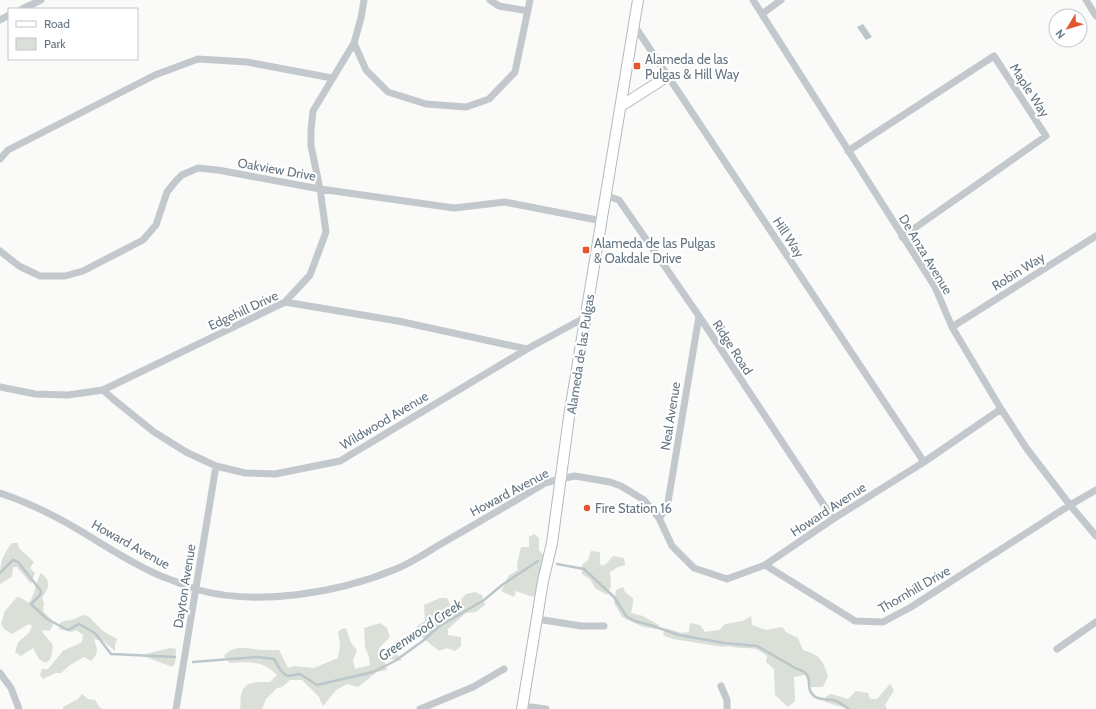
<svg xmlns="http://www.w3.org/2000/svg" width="1096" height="709" viewBox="0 0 1096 709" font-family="Cabin,sans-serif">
	<rect width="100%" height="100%" fill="#fafaf8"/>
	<path fill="#dadfd7" d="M534 534 539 538V550L543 555 538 593 533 597 516 591 514 597 501 591 509 575 518 570 517 565 521 547H529V537Z
		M12 543H18L19 548 34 562 30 568 35 573 31 584 17 567H13L12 577 0 584C0 565 0 558 12 543Z
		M591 551 600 552V562L601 566 606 564 613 556 624 558 625 565 618 567 610 572 611 587 607 595 595 588 590 579 582 574V565L588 560Z
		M41 573C52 581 49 588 42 598L44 603 43 611 52 620 53 626 49 631 42 630 43 633 53 645 51 658 46 663 39 659 33 648 21 656 15 652 18 642 29 633 32 626 29 624 12 634 4 629 1 624 5 611 17 597 21 598 29 603C36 593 35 582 41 573Z
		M623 587 625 592 633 598V604L631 613 643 616 659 625 657 629 643 627 622 617 614 603 616 590Z
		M475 592 482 595 485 605 476 612 466 613 448 629V635L461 637V646L455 651 447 648 439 651 419 635 417 626 425 621 424 605 440 598H447L452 608 466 594Z
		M83 615 88 616 103 631 117 639 115 645V651L103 641 94 639C97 650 100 651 91 661L84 657 70 665 61 673H56L43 679 40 675 42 669H48L63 651 82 642 83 635 76 630 72 632 59 629 60 623 64 621 72 620Z
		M751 616 752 625 766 630 782 627 786 632 798 638 803 650C820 656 822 658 828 676L823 687H811L805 675 794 677 795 701 788 707 775 695 774 669 766 662 767 656C755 646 752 649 739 648 733 647 729 645 723 647L673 639 663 635 665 628 682 633 689 632 690 623 700 625 705 632 719 630 725 624 743 621Z
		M380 623 387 628 390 637 378 649C392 651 394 649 402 661L384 658 387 670 377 672 358 687 347 684 336 690 323 706 319 697 302 680H290L282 687 277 688 266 699 262 709H240C241 704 240 700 241 696 243 680 258 682 270 682L277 675C262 660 249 662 230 663L224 656C236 643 247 649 263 650 268 650 273 650 279 650L288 668 294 666 314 668 338 658 340 645 338 632 341 629 346 628 351 643 357 650 353 660 355 669 370 665 369 657 365 647 364 628Z
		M170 648 176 649 175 663 172 667 146 657V654Z
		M890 684 894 690 885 705 887 709H849L825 702V697L831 694 848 699 856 691 868 693 870 699H877Z
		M82 694 88 699 95 700 100 708 103 709H63V707L78 699Z"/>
	<path fill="#bbc7cb" d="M863 24 872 37 866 40 857 27Z"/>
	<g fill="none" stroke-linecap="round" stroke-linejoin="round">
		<path stroke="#bbc7cb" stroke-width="2.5" d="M557 564 584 569 614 597 627 617 635 621 650 625 679 635 724 643 757 646 797 669C817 674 803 687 814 696 819 700 825 699 832 700 837 701 844 705 848 709
			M0 573 13 560 18 562 41 591 40 595 31 604 47 619 68 630 79 624 95 633 111 654 175 657
			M193 662 257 657 274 659 281 671 287 676 300 674 317 685 373 672 395 661 424 640 438 627 484 600 502 585 538 561"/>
		<defs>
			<path id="secondary" d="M621 106 668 76
				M522 709 543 581 552 543 569 417 638 0"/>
		</defs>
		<use href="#secondary" stroke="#b3babf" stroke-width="12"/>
		<path stroke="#c3c8cc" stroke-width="7" d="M490 0 499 6 528 11
			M753 0 935 287 952 327 1001 409 1027 449 1070 505 1096 536
			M1086 0 1096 16
			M22 9 41 0
			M762 14 781 0
			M0 20 9 15
			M634 25 924 462
			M354 43 366 70 388 92 426 104 466 107 489 99 515 72 530 0
			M848 151 994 56 1046 136 902 237
			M0 159 8 150 155 75 198 59 247 62 332 78
			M607 196 619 200 699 316 833 519
			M0 251 19 266 40 276H65L83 271 143 240 156 225 167 192 175 182 182 175 198 168 218 170 320 189 454 208 505 202 602 221
			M285 302 310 275 326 232 320 189 311 146V130L313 111 354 43 361 18 364 0
			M952 327 1096 236
			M0 387 35 394 68 395 103 390 285 302 398 321 527 349
			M103 390 113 399 154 432 186 452 216 466 245 473 275 474 340 461 527 349 586 317
			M0 493C27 502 54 515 79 530 106 546 132 564 161 576 172 580 183 585 195 589 256 607 338 593 396 569 413 562 430 550 446 541 479 522 512 503 545 483L560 479 575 476 610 482 621 486 644 500 659 518 672 546 694 568 727 579 765 565 833 519 924 462 1001 409
			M659 518 667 508 699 316
			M765 565 855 621 883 622 911 607 1070 505 1096 490
			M537 619 581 626H604
			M1057 649 1096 622
			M0 673 11 688 19 709
			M721 686 727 700V709
			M523 706 546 709
			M176 709 216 466
			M420 709 473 687 504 669"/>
		<use href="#secondary" stroke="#fff" stroke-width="10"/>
	</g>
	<g fill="#e4572e" stroke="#fff" stroke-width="1.5">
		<rect x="633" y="62" width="8" height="8" rx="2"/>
		<rect x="582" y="246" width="8" height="8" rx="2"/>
		<circle cx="587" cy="508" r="4"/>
	</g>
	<g text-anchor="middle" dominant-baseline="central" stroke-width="4" stroke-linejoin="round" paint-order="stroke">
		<g font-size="13" fill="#657683" stroke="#fff" text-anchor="start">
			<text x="645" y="59">Alameda de las<tspan x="645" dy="15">Pulgas &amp; Hill Way</tspan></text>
			<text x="594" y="243">Alameda de las Pulgas<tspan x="594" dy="15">&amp; Oakdale Drive</tspan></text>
			<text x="595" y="508">Fire Station 16</text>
		</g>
		<g font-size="13" fill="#657683" stroke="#fff">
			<text transform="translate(1030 90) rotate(57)">Maple Way</text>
			<text transform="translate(277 169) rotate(10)">Oakview Drive</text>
			<text transform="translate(789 237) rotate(57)">Hill Way</text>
			<text transform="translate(926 254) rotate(59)">De Anza Avenue</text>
			<text transform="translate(1018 271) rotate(-32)">Robin Way</text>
			<text transform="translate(243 310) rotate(-25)">Edgehill Drive</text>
			<text transform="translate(733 347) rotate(57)">Ridge Road</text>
			<text transform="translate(580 354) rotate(-81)">Alameda de las Pulgas</text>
			<text transform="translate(670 416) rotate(-81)">Neal Avenue</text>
			<text transform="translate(384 420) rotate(-31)">Wildwood Avenue</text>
			<text transform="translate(509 492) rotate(-28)">Howard Avenue</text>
			<text transform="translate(828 509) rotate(-33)">Howard Avenue</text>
			<text transform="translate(131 544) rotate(29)">Howard Avenue</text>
			<text transform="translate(184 586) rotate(-81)">Dayton Avenue</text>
			<text transform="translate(914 589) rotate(-30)">Thornhill Drive</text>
		</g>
		<g font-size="14" font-style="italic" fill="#60757c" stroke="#fff">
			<text transform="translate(420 630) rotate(-34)">Greenwood Creek</text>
		</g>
	</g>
	<rect x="8" y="8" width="130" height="52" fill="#ffffff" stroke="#c1c8cd"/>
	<rect x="16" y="21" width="20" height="6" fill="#ffffff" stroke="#c1c8cd"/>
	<text x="44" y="28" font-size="12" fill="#657683">Road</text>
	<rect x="16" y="38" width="20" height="12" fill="#dadfd7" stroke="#c1c8cd"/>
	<text x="44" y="48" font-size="12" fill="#657683">Park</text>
	<g transform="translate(1068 28) rotate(232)"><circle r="19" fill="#ffffff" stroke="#c1c8cd"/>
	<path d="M0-3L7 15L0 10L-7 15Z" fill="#e4572e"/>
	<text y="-6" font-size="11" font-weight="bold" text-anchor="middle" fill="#657683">N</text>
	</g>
</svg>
